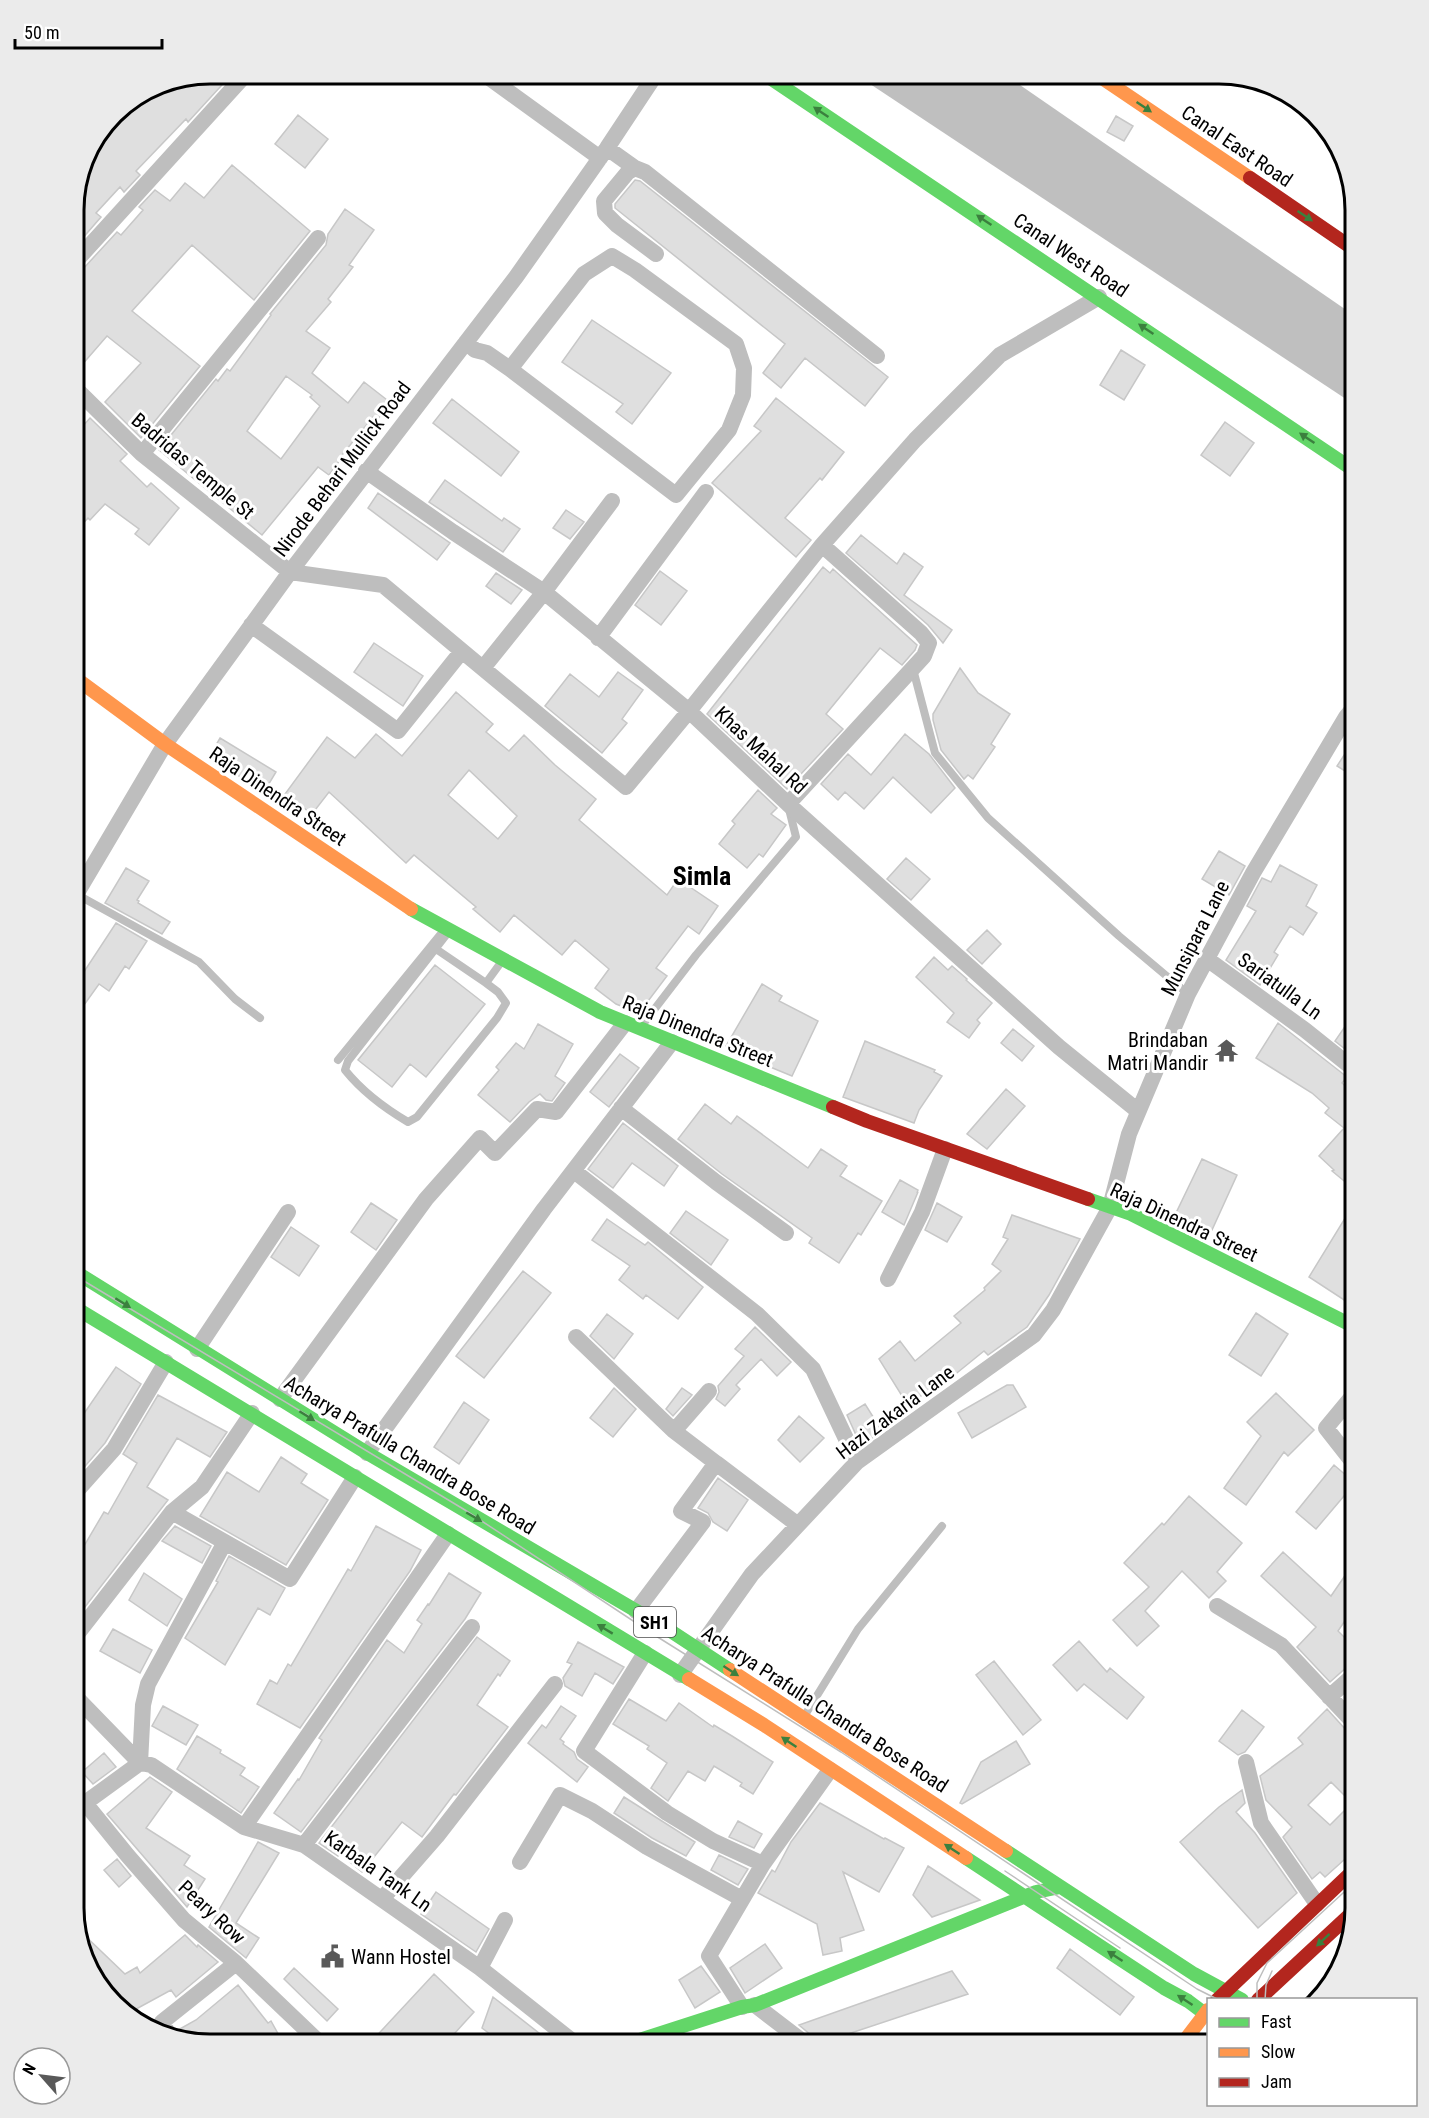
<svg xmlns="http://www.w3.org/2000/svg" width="1429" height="2118" viewBox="0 0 1429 2118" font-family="'Roboto Condensed',sans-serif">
	<rect width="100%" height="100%" fill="#fff"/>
	<path fill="#bfbfbf" d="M855 74H1004L1355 316V405Z"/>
	<path fill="#dfdfdf" stroke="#c7c7c7" stroke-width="1.5" fill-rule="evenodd" d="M210 74H232L188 122 186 119 136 171 140 175 124 192 120 187 96 213 101 217 74 248V202L84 158 107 124 123 107 158 84Z
		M298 115 328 139 305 168 275 144Z
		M1116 116 1133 126 1124 141 1107 132Z
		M232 165 310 231 254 300 192 245 132 311 200 366 141 438 105 402 141 363 107 336 74 374V273L82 270 117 232 121 235 143 210 139 207 155 190 170 201 185 183 204 198Z
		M635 180 640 181 888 377 865 406 805 358 781 388 763 373 785 344 615 208V204Z
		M345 209 374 230 349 265 353 267 328 299 331 302 306 331 330 348 312 373 348 403 364 382 391 403 377 420 373 417 342 455 343 456 329 475 318 467 262 535 159 450 216 379 218 381 227 369 230 371 271 315 270 314 326 245 328 234ZM286 376 312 395 310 397 320 406 281 459 247 431Z
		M592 320 671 373 632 424 616 412 623 404 562 362Z
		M1121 350 1145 365 1124 400 1100 385Z
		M776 398 844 452 822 480 820 478 785 518 811 540 796 557 712 483 761 431 754 426Z
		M452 399 519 452 501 476 433 423Z
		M90 418 127 454 120 461 147 487 151 483 179 508 149 545 135 534 139 529 105 504 90 520 88 518 74 533V419L82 427Z
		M1225 422 1254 443 1230 476 1201 455Z
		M445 480 502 521 504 518 520 529 503 552 429 502Z
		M378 493 450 543 437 560 368 508Z
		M566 510 584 522 570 539 553 528Z
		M861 535 897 564 904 553 923 567 904 595 952 630 943 643 928 625 846 553Z
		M823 567 830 573 833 569 917 645 915 650 902 665 880 648 826 714 843 729 787 789 707 714Z
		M660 571 687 591 661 625 635 605Z
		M496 573 522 590 511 604 486 586Z
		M374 643 423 676 403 706 354 672Z
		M960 668 978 693 1010 714 991 744 995 747 973 779 968 775 964 779 941 750 933 720V714Z
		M618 672 643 690 622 719 627 723 602 753 545 706 570 674 599 697Z
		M456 692 493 724 486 732 509 751 524 735 555 765 596 799 579 820 667 895 678 879 718 906 699 934 688 926 656 968 667 976 639 1013 616 1004 595 988 609 969 575 940 562 955 514 915 500 932 473 909 476 907 414 855 406 863 329 792 312 814 285 794 327 737 355 758 376 734 402 756ZM469 770 517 816 498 839 448 795Z
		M905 734 929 754 955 788 931 813 893 777 864 809 845 792 838 800 821 784 848 754 871 775Z
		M1356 737V778L1337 766Z
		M220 738 276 772 264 792 209 757Z
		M758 790 777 808 771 814 786 825 763 857 759 854 747 868 719 844 735 824 732 821Z
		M1219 851 1245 866 1229 895 1202 879Z
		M906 858 930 879 911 900 887 879Z
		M1280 865 1317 885 1306 906 1317 913 1303 935 1290 926 1274 952 1278 955 1260 985 1226 960 1256 911 1247 906 1262 878 1271 882Z
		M126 868 149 881 137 900 139 901 138 903 170 922 162 934 105 903Z
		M116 923 147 941 129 969 125 966 109 991 99 984 74 1019V987Z
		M987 930 1001 944 982 964 967 950Z
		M934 957 948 970 952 966 967 979 966 980 992 1003 977 1020 980 1023 969 1038 947 1022 954 1013 916 977Z
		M435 965 485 1004 426 1077 410 1064 392 1087 358 1060Z
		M762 984 782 996 779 1001 818 1021 792 1076 741 1055 726 1046Z
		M1355 1012V1057L1335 1041Z
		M1278 1023 1347 1077 1342 1083 1355 1095V1190L1332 1171 1334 1170 1319 1156 1344 1128 1325 1113 1329 1108 1312 1093 1256 1058Z
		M538 1024 573 1044 555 1076 565 1083 552 1101 546 1100 540 1094 529 1102 510 1122 478 1095 499 1070 496 1067 516 1043 524 1049Z
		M1013 1029 1034 1046 1022 1061 1001 1043Z
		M865 1041 935 1070 934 1072 942 1076 919 1110 914 1123 843 1097Z
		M620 1054 639 1068 609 1107 590 1092Z
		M1006 1089 1025 1106 987 1149 967 1134Z
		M705 1104 731 1124 737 1116 808 1168 821 1149 847 1166 840 1176 882 1201 861 1235 858 1233 839 1263 809 1243 812 1238 722 1174 678 1139Z
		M623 1123 678 1166 664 1186 632 1163 613 1188 588 1169Z
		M1202 1159 1237 1175 1212 1230 1176 1213Z
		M900 1180 918 1190 917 1193 918 1192 904 1225 882 1212Z
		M1355 1202V1307L1309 1277Z
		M371 1203 397 1220 376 1250 351 1232Z
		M937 1203 962 1217 947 1242 925 1230Z
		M686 1211 728 1240 711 1265 670 1233Z
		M1012 1215 1080 1239 1049 1295 1027 1327 988 1355 984 1351 947 1381 907 1404 879 1359 900 1341 915 1361 961 1323 954 1316 985 1290 984 1288 1001 1271 992 1264 1008 1239 1003 1237Z
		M607 1219 645 1245 648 1242 703 1287 678 1319 646 1295 643 1299 619 1280 630 1266 592 1240Z
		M291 1227 319 1246 299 1276 271 1257Z
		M523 1271 551 1293 484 1378 456 1356Z
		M1256 1313 1288 1334 1261 1376 1229 1355Z
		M607 1314 633 1334 614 1359 590 1336Z
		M755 1327 791 1362 777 1376 761 1359 736 1385 740 1389 725 1406 716 1399 719 1392 718 1386 744 1356 735 1349Z
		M116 1367 141 1384 105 1443 74 1479V1428Z
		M1007 1385H1013L1026 1407 972 1438 958 1413Z
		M614 1388 636 1409 613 1437 590 1418Z
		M682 1388 692 1395 673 1416 666 1409Z
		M1276 1393 1314 1430 1288 1456 1284 1452 1246 1505 1224 1488 1261 1436 1247 1422Z
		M158 1395 227 1432 210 1457 177 1438 147 1487 168 1500 74 1621V1563L104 1512 108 1514 137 1463 123 1454Z
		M464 1402 489 1420 459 1464 434 1447Z
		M865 1404 882 1431 861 1446 847 1415Z
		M799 1416 824 1438 800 1462 778 1440Z
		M281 1457 307 1474 301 1483 328 1500 286 1565 200 1516 227 1472 259 1492Z
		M1334 1465 1355 1483 1316 1529 1296 1512Z
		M718 1478 748 1500 727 1531 713 1522 708 1513 698 1508Z
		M1189 1496 1242 1543 1217 1572 1226 1581 1209 1598 1182 1571 1145 1611 1159 1626 1137 1646 1113 1620 1149 1587 1124 1563 1162 1523 1164 1525Z
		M175 1526 211 1546 202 1563 162 1541Z
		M376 1526 421 1550 410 1571 300 1728 257 1704 270 1680 277 1684 288 1664 291 1666 348 1569 351 1571Z
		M1283 1552 1331 1596 1355 1561V1606L1338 1631 1355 1648V1664L1348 1666 1330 1682 1297 1647 1316 1627 1261 1576Z
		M229 1556 285 1588 270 1615 258 1608 225 1665 185 1638 218 1582 216 1581Z
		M144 1573 182 1599 167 1626 129 1600Z
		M449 1573 481 1593 465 1619 301 1832 274 1813 298 1779 299 1780 322 1740 319 1738 387 1640 404 1653 422 1624 417 1620 428 1604 429 1605Z
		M113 1629 152 1650 140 1673 100 1651Z
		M477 1637 510 1661 500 1676 498 1674 477 1705 508 1727 456 1795 454 1794 422 1837 402 1822 362 1872 340 1854 338 1856 319 1843Z
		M1079 1641 1107 1672 1110 1668 1144 1697 1127 1719 1084 1684 1077 1691 1053 1665Z
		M578 1642 624 1667 613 1684 595 1673 582 1696 565 1686 563 1678 572 1664 567 1662Z
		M994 1661 1041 1720 1023 1735 976 1675Z
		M629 1699 666 1721 679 1703 713 1727 714 1725 732 1736 773 1762 753 1794 740 1786 742 1783 714 1766 705 1781 688 1771 668 1801 651 1788 667 1763 647 1749 649 1746 613 1724Z
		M163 1706 198 1725 186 1745 152 1726Z
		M561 1706 576 1716 560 1739 564 1742 563 1744 574 1752 577 1759 588 1767 577 1782 528 1743 542 1725 546 1728Z
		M1327 1709 1347 1731 1355 1734V1850L1325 1877 1320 1872 1312 1879 1283 1837 1292 1827 1266 1800 1260 1776 1303 1744 1298 1738ZM1331 1782 1352 1803 1330 1825 1308 1805Z
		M1242 1710 1264 1727 1245 1752 1238 1755 1219 1741Z
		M197 1736 221 1750 220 1753 245 1768 240 1775 259 1787 241 1813 177 1769Z
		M1016 1741 1030 1764 962 1804 960 1803 981 1762Z
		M104 1753 116 1767 93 1784 82 1772Z
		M150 1777 172 1792 146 1828 190 1856 184 1865 205 1879 187 1907 107 1814Z
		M1242 1790 1245 1803 1236 1812 1255 1833 1297 1893 1258 1928 1180 1842 1219 1807Z
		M624 1797 695 1842 686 1856 652 1838 614 1813Z
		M820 1803 884 1839 885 1838 904 1848 879 1892 843 1872 864 1930 840 1938 842 1951 823 1955 817 1924 758 1893 772 1870 775 1872 791 1842Z
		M738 1821 762 1834 754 1848 729 1837Z
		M258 1842 279 1853 236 1923 259 1938 246 1958 209 1927Z
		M719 1855 748 1869 738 1885 711 1870Z
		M117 1859 131 1876 119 1887 104 1870Z
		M928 1866 980 1900 932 1917 913 1895Z
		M436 1892 489 1929 476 1952 421 1914Z
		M79 1930 125 1974 137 1967 140 1973 185 1935 197 1947 198 1945 218 1962 176 1997 171 1990 127 2014 92 1976Z
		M765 1944 782 1968 745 1993 730 1968Z
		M1070 1949 1134 1997 1120 2015 1057 1968Z
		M701 1966 720 1992 695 2008 679 1980Z
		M294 1968 338 2009 327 2021 284 1979Z
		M952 1971 968 1994 848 2034 862 2044H819L812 2036 799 2025Z
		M434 1974 474 2012 445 2044H369Z
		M238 1985 268 2023 271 2021 281 2039 272 2044H202L178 2036V2030L196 2020Z
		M493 1997 553 2044H503L482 2028Z"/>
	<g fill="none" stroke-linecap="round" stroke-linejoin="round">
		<path stroke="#bebebe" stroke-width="8" d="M913 669 935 753 988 818 1119 936 1188 994
			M76 894 199 962 235 999 260 1018
			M450 930 348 1061 345 1070C361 1090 386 1109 408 1122L417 1117 497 1018 506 1003 498 992 486 983 502 961
			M436 949 486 983
			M640 1028 696 955 796 837 789 809
			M338 1060 440 935
			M805 1715 858 1629 942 1526"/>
		<path stroke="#bebebe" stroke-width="16" d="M484 74 600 158
			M607 148 635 168
			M656 254 617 225 605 213 604 201 628 172 635 168 645 172 877 356
			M74 263 246 74
			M1099 297 1000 355 915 440 822 545 689 711 788 804 1059 1047 1138 1111
			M466 342 475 350 487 353 510 369 676 495 729 430 743 395 744 368 736 344 635 270 612 256 584 274 510 369
			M74 387 142 454 290 572 383 585 462 651
			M142 454 318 238
			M251 625 398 731 462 651 626 787 689 711 544 592 453 532 366 471
			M598 638 706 492
			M483 668 544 592 612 501
			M788 804 913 668 924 656 929 643 921 633 822 545
			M74 898 165 744 290 572 516 277 607 148 656 74
			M1207 959 1305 1030 1355 1070
			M621 1108 716 1182 786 1233
			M574 1171 757 1314 813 1369 857 1462
			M888 1279 922 1212 945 1149
			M576 1337 674 1431 716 1463 681 1511 703 1522 636 1611
			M197 1349 288 1212
			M280 1399 426 1199 480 1138 495 1153 537 1109 556 1112 625 1023
			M674 1431 709 1391
			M367 1453 544 1209 672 1042
			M716 1463 798 1525
			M1355 1465 1326 1428 1355 1393
			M74 1494 114 1449 166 1362
			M172 1512 290 1579 355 1477
			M225 1542 148 1684 143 1705 140 1763 151 1765 244 1827 304 1845 480 1968 576 2044
			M1217 1606 1281 1645 1355 1724
			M74 1638 172 1512 202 1487 252 1413
			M645 1653 584 1751 667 1813 713 1841 763 1864
			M680 1675 752 1574 857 1462 1034 1335 1053 1310 1110 1207 1129 1134 1188 994 1253 873 1346 717 1355 706
			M1329 1697 1355 1674
			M1246 1762 1261 1823 1317 1904
			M85 1803 128 1856 184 1920 236 1963 321 2044
			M74 1811 140 1763 74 1695
			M244 1827 448 1534
			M304 1845 472 1627
			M520 1862 560 1795 592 1811 647 1847 742 1899
			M382 1899 437 1836 555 1684
			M480 1968 505 1920
			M755 2005 806 2044
			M742 2007 709 1956 763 1864 830 1770
			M168 2033 162 2022 236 1963"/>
		<path stroke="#63d668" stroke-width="14" d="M764 74 1355 471
			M411 909 600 1012 833 1107
			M1088 1199 1131 1214 1355 1327
			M74 1271 367 1453 669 1630 730 1670
			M74 1307 689 1679
			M1006 1851 1194 1974 1242 2000
			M966 1858 1164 1988 1188 2001 1208 2016
			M627 2044 742 2007 755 2005 1036 1892 1060 1887"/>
		<path stroke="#ff974d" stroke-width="14" d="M1096 74 1250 178
			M74 677 165 744 411 909
			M730 1670 1006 1851
			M689 1679 764 1725 966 1858
			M1182 2044 1208 2010
			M1207 2044 1208 2043"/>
		<path stroke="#b3261e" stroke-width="14" d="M1250 178 1355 250
			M833 1107 867 1121 1088 1199
			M1217 2000 1355 1869
			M1258 2000 1355 1910"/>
		<path stroke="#bebebe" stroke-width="1.5" d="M74 1275 465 1510 656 1636 841 1752 1197 1989 1219 2000
			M1005 1871 1120 1948
			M1257 2000V1983L1267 1963 1355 1882
			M1265 2000 1266 1985 1272 1971"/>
	</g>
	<defs><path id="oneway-solid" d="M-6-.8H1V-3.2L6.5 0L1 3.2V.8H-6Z" transform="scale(1.5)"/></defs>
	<g fill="#3b803e">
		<use href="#oneway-solid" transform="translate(1144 107) rotate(34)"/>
		<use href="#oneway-solid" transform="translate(821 112) rotate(-146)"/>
		<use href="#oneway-solid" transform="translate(1305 216) rotate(34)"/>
		<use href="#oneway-solid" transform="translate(984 220) rotate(-146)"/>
		<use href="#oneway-solid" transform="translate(1146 329) rotate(-146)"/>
		<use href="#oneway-solid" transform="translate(1307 438) rotate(-146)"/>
		<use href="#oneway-solid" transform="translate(123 1303) rotate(32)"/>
		<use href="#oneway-solid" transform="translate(307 1416) rotate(32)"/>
		<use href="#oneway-solid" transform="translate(474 1517) rotate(30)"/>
		<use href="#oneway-solid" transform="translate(605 1629) rotate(-149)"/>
		<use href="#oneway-solid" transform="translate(731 1671) rotate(33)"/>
		<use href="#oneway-solid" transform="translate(789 1742) rotate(-146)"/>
		<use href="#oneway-solid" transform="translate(952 1849) rotate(-147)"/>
		<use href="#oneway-solid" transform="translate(1323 1940) rotate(137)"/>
		<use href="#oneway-solid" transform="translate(1115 1956) rotate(-147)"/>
		<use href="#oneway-solid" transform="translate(1185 2000) rotate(-147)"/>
	</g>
	<defs>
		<symbol id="temple-bare" viewBox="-9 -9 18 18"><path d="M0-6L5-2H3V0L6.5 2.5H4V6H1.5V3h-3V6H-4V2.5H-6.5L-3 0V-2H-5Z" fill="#595959" stroke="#fff" stroke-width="2.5" paint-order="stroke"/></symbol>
		<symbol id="civic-bare" viewBox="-9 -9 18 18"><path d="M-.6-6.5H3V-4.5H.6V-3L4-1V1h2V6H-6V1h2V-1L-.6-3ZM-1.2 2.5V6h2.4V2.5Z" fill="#595959" stroke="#fff" stroke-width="2.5" paint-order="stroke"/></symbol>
	</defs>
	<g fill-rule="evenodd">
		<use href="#temple-bare" x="1210" y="1034" width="33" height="33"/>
		<use href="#civic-bare" x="316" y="1940" width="33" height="33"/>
	</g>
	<g text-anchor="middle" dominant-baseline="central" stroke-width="6" stroke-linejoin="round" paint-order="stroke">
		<rect fill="#fff" stroke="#4c4c4c" stroke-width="1.5" x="634" y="1607" width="42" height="30" rx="4.5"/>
		<g font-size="18" font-weight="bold" fill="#000">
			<text x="655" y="1622">SH1</text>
		</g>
		<g font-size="20" fill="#000" stroke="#fff">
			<text transform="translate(1237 146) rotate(34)">Canal East Road</text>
			<text transform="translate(1071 255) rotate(34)">Canal West Road</text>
			<text transform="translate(193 466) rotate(40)">Badridas Temple St</text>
			<text transform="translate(342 469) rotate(-53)">Nirode Behari Mullick Road</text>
			<text transform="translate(761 750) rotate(43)">Khas Mahal Rd</text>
			<text transform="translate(278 796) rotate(34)">Raja Dinendra Street</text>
			<text transform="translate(1195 938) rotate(-63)">Munsipara Lane</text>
			<text transform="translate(1280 986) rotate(36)">Sariatulla Ln</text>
			<text transform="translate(698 1031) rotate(22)">Raja Dinendra Street</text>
			<text transform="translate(1184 1222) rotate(25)">Raja Dinendra Street</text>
			<text transform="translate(895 1412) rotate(-37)">Hazi Zakaria Lane</text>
			<text transform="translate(410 1455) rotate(31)">Acharya Prafulla Chandra Bose Road</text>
			<text transform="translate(825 1709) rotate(33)">Acharya Prafulla Chandra Bose Road</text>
			<text transform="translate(378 1871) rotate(35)">Karbala Tank Ln</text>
			<text transform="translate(212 1912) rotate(43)">Peary Row</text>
		</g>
		<g font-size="20" fill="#000" stroke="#fff" text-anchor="end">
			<text x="1208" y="1040">Brindaban<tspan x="1208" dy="23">Matri Mandir</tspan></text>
			<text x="351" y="1957" text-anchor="start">Wann Hostel</text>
		</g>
		<g font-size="26" font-weight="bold" fill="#000" stroke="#fff">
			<text x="702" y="876">Simla</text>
		</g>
	</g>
	<path d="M0 0H1429V2118H0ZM210 84H1219A126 126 0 0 1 1345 210V1908A126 126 0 0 1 1219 2034H210A126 126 0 0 1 84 1908V210A126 126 0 0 1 210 84Z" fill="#ebebeb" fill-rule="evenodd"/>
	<path fill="none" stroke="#000" stroke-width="3" d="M210 84H1219A126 126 0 0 1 1345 210V1908A126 126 0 0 1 1219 2034H210A126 126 0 0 1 84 1908V210A126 126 0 0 1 210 84Z"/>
	<rect x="1207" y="1998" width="210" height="108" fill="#ffffff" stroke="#999999" stroke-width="1.5"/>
	<rect x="1219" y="2018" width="30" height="9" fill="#63d668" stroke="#999999" stroke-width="1.5"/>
	<text x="1261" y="2028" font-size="18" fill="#000000">Fast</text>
	<rect x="1219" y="2048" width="30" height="9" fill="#ff974d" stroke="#999999" stroke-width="1.5"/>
	<text x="1261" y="2058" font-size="18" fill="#000000">Slow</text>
	<rect x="1219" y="2078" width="30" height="9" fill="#b3261e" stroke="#999999" stroke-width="1.5"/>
	<text x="1261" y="2088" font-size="18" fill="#000000">Jam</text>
	<g transform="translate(42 2076) rotate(298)"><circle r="28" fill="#ffffff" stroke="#999999" stroke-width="1.5"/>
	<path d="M0-4.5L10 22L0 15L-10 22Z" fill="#595959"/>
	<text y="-9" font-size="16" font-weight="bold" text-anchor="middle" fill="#000000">N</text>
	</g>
	<path d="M15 39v9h147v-9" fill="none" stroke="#000000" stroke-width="3"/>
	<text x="24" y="39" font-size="18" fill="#000000" stroke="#ffffff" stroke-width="4.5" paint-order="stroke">50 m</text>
</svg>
